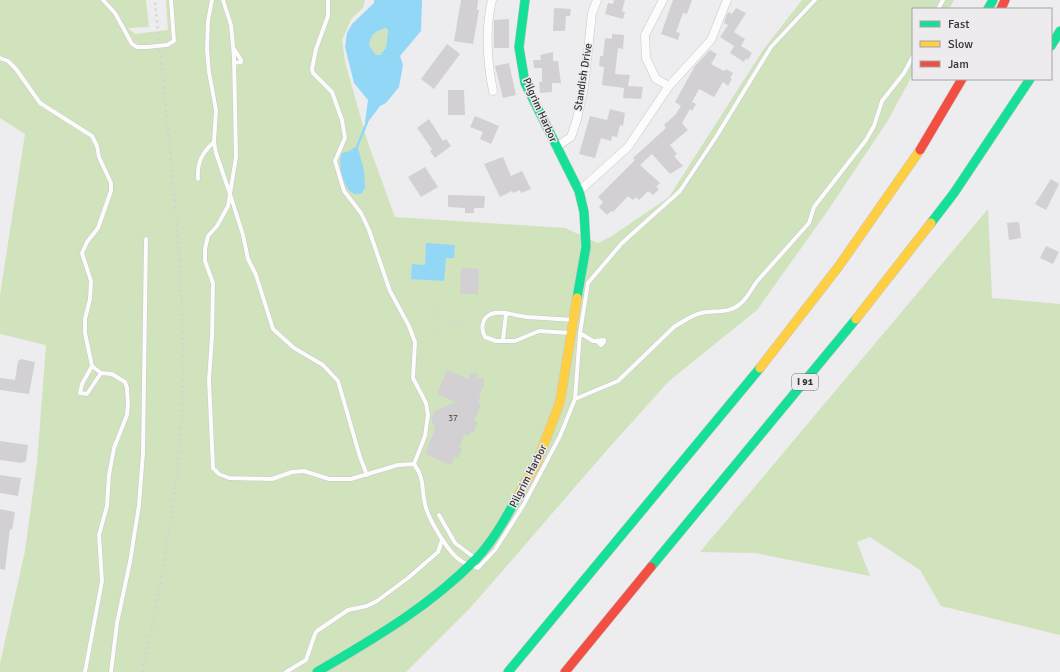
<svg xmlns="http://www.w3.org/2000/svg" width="1060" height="672" viewBox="0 0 1060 672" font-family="Signika,sans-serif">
	<rect width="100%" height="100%" fill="#edecee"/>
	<path fill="#d0e3bc" d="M0 0H146L149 27 128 28 135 34 168 30 166 0H365L363 8 352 18 342 40 345 62 368 143 395 217 565 228 598 243 612 236 669 197 763 50 802 0H954L949 9H913V74L887 122 824 216 757 310 669 381 607 450 472 606 406 672H0V664L25 551 37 463 46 345 0 334V295L25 134 0 118Z
		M385 28 388 30 386 48 380 55H376L369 45C371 34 376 31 385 28Z
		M988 209 992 298 1060 304V635L941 606 920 570 870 537 857 542 870 576 755 553 700 552Z"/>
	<path fill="#93d7f7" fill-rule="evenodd" d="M374 0H422L421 31 400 56 403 65 399 87 386 103 380 106 368 122H365L368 100 354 83 345 47 347 33 352 24 374 3ZM385 28 388 30 386 48 380 55H376L369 45C371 34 376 31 385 28Z
		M355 147 358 148 364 170 365 188 361 194C357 194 354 195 351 192 343 186 337 162 342 153L350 151Z
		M426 243 455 245 454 258H446L444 281 411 279 412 264 425 265Z"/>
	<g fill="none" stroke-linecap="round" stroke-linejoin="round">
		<path stroke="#93d7f7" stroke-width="2.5" d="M357 147 367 122"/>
	</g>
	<path fill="#d2d0d2" d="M461 0H478L477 10H479L473 44 454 41Z
		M614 0H625L622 11 625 12 623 19 605 14 608 3 613 4Z
		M673 0H692L687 14 683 13 676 32 680 33 678 40 661 34Z
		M554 8 571 9 570 16H566L565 31H553Z
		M736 8 746 13 734 32 745 39 741 46 752 53 748 60 746 58 744 62 730 53 734 46 720 37 728 25 724 23 727 14 729 12 732 14Z
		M509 19V48H494V20Z
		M612 34 624 35 623 49 618 48 615 74 630 75 628 86 643 87 641 99 623 98 624 88 602 85 604 67 599 66 600 56H603L605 38 612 39Z
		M447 44 460 54 434 89 421 79Z
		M710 50 717 54 711 64 724 71 726 69 733 73 730 78 732 79 728 86 723 82 714 97 699 89 692 102 696 104 692 111 690 109 682 123 688 130 670 145 677 154 674 156 683 166 670 174 652 154 640 165 660 183 656 187 659 189 653 195 648 191 639 200 636 197 633 200 628 196 613 212 611 211 607 215 599 207 603 202 598 197 635 160 633 158 666 128 664 125 676 114 681 106 675 102 695 66Z
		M553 52V61H558L561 83H552V92L540 93 539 82H542V68H534L533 60H541L540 55Z
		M509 63 516 95 503 98 495 66Z
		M448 90H464L465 115H448Z
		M610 109 625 113 623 126 620 125 617 137 612 136 611 141 601 138 595 158 579 154 590 116 607 120Z
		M475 116 499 126 491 144 480 139 483 132 470 127Z
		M429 119 443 141 446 139 451 146 435 158 430 151 432 149 417 128Z
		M503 157 511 176 522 171 531 189 521 193 520 190 513 193 512 191 500 197 484 164Z
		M425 167 438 187 421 197 408 177Z
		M1051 179 1059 184 1046 210 1035 204Z
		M448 195 485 196 484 208H474V213H465V208L448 207Z
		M1019 222 1021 238 1009 240 1007 223Z
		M1046 246 1059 252 1053 264 1040 258Z
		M461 268 479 269 478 294H460Z
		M21 359 35 362 29 394 0 390V378L15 380 18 361Z
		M447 370 470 380 469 373H477V379L484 378V385L479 397 480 398 478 403 481 404 476 417 475 421 478 422 473 433 471 432 469 436 465 434 459 448 462 449 458 458 455 456 451 465 425 454 435 429 431 418 435 411 456 402 437 394Z
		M0 441 28 445 26 461 22 463 0 460Z
		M0 475 21 478 18 496 0 493Z
		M0 509 15 512 12 530 10 529 5 570 0 569Z"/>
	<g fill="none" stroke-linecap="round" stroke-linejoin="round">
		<defs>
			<path id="lane" d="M103 0 115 13 132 44 137 47H147
				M212 0 208 21 207 49 209 72 216 110 214 142 216 153 230 194 228 206 217 226 208 236 205 249V261L213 283 212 336 209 380 213 468 219 474 229 478 272 479 292 472 304 471 329 479H351L398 465 414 464
				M223 0 231 25 234 57 236 157 230 194 243 235 248 259 256 275 273 329 294 348 323 365 338 381 360 457 367 475
				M328 0V16L316 49 312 69 313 73 332 92 342 120 345 138 335 161 344 191 361 213 369 230 390 291 409 326 415 342 413 378 426 403 428 415 425 436 414 464
				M938 9 943 0
				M167 45 174 41 171 0
				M234 49 241 60V62L234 63
				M0 58 8 61 16 69 40 103 92 136 97 146 99 157 111 183V191L98 228 87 242 82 253 91 281 90 299 85 319V333L92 366 82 384 80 393 87 394 101 373 112 374 125 382 127 388 128 404 127 415 114 448 109 475 107 506 99 535 102 581 85 672
				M198 179C197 162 202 153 214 142
				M570 333 539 331 515 341H496L485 337C481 330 481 318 491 314 502 310 516 316 527 317 543 318 558 319 574 320
				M580 333 593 341 604 340V342L601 345 597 341
				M503 340 506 314
				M92 366 101 373
				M575 399 618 381 674 327C682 322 692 315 701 313 714 310 729 314 740 304 748 298 752 287 759 279L809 223 814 207 866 140 874 126 882 101 904 73 913 56
				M414 464C425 479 421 487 425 504 428 519 450 556 463 562 468 565 473 565 478 568L495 550 524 504 560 436 575 399 580 333 588 283 622 243 680 191 716 137 771 47 815 0
				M439 515 455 543 475 558
				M111 672 117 623 130 562 139 505 143 453 146 239
				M286 672 306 660 315 634 317 631 348 610 367 606 377 601 408 578 438 552 442 540"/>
			<path id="street" d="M492 0C485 30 487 61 493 91
				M663 0 645 35 646 58 656 79 669 86
				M556 147 571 137 577 119 584 87 592 13 597 0
				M579 191 628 147 669 86 711 40 727 0"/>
			<path id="fast" d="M525 0 519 47 525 83 579 191 584 212 586 247 577 298
				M988 9 993 0
				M1051 46 1060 31
				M931 223 954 193 1030 79
				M651 567 856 319
				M317 672C373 639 429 607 475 560 492 543 505 520 516 499
				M508 672 760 368"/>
			<path id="slow" d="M856 319 931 223
				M760 368 839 266 920 150
				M516 499 537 462 560 402 577 298"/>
			<path id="jam" d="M1001 9 1005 0
				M920 150 962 79
				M565 672 651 567"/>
		</defs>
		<use href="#lane" stroke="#c8c7c9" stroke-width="5"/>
		<use href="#street" stroke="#c8c7c9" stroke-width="9"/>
		<use href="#fast" stroke="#c8c7c9" stroke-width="10"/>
		<use href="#slow" stroke="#c8c7c9" stroke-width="10"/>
		<use href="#jam" stroke="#c8c7c9" stroke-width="10"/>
		<path stroke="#d7d7d7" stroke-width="1.5" stroke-dasharray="2 2" stroke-linecap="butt" d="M425 308 437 307 438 309 437 335 434 339
			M439 320 477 325
			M463 323 464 316 468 312
			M466 384C468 379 467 376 466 371 463 357 476 351 485 344"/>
		<use href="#lane" stroke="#fcfcfc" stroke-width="4"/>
		<use href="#street" stroke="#fcfcfc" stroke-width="8"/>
		<use href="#fast" stroke="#16e098" stroke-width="9"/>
		<use href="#slow" stroke="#ffcf43" stroke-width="9"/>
		<use href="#jam" stroke="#f24e42" stroke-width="9"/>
		<path stroke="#d4d3d4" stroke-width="2.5" stroke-dasharray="2 4" stroke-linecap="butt" d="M142 672C164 574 183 467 183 366 183 244 166 121 155 0"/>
		<defs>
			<path id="lane-bridge" d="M147 47 167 45"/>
		</defs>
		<use href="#lane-bridge" stroke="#c8c7c9" stroke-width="5" stroke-linecap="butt"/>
		<use href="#lane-bridge" stroke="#fcfcfc" stroke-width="4"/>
	</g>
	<g text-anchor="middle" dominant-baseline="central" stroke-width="3" stroke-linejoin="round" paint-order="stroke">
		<g font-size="9" fill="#5c5b5c">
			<text x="453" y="418">37</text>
		</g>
		<rect fill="#eeebef" stroke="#6c6b6d" stroke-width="1" x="792" y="374" width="26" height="16" rx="3"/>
		<g font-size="10" font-weight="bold" fill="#353435">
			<text x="805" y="382">I 91</text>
		</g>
		<g font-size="11" fill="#353435" stroke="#eeebef">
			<text transform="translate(583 77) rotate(-81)">Standish Drive</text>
			<text transform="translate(540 110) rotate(66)">Pilgrim Harbor</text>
			<text transform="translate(528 476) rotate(-63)">Pilgrim Harbor</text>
		</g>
	</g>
	<rect x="912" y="8" width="140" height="72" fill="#eeebef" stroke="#a4a2a5"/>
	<rect x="920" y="21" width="20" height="6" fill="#16e098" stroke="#a4a2a5"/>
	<text x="948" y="28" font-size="12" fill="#353435">Fast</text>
	<rect x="920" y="41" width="20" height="6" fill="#ffcf43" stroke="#a4a2a5"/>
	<text x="948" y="48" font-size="12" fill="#353435">Slow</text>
	<rect x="920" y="61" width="20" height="6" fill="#f24e42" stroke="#a4a2a5"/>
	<text x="948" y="68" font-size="12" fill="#353435">Jam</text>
</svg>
